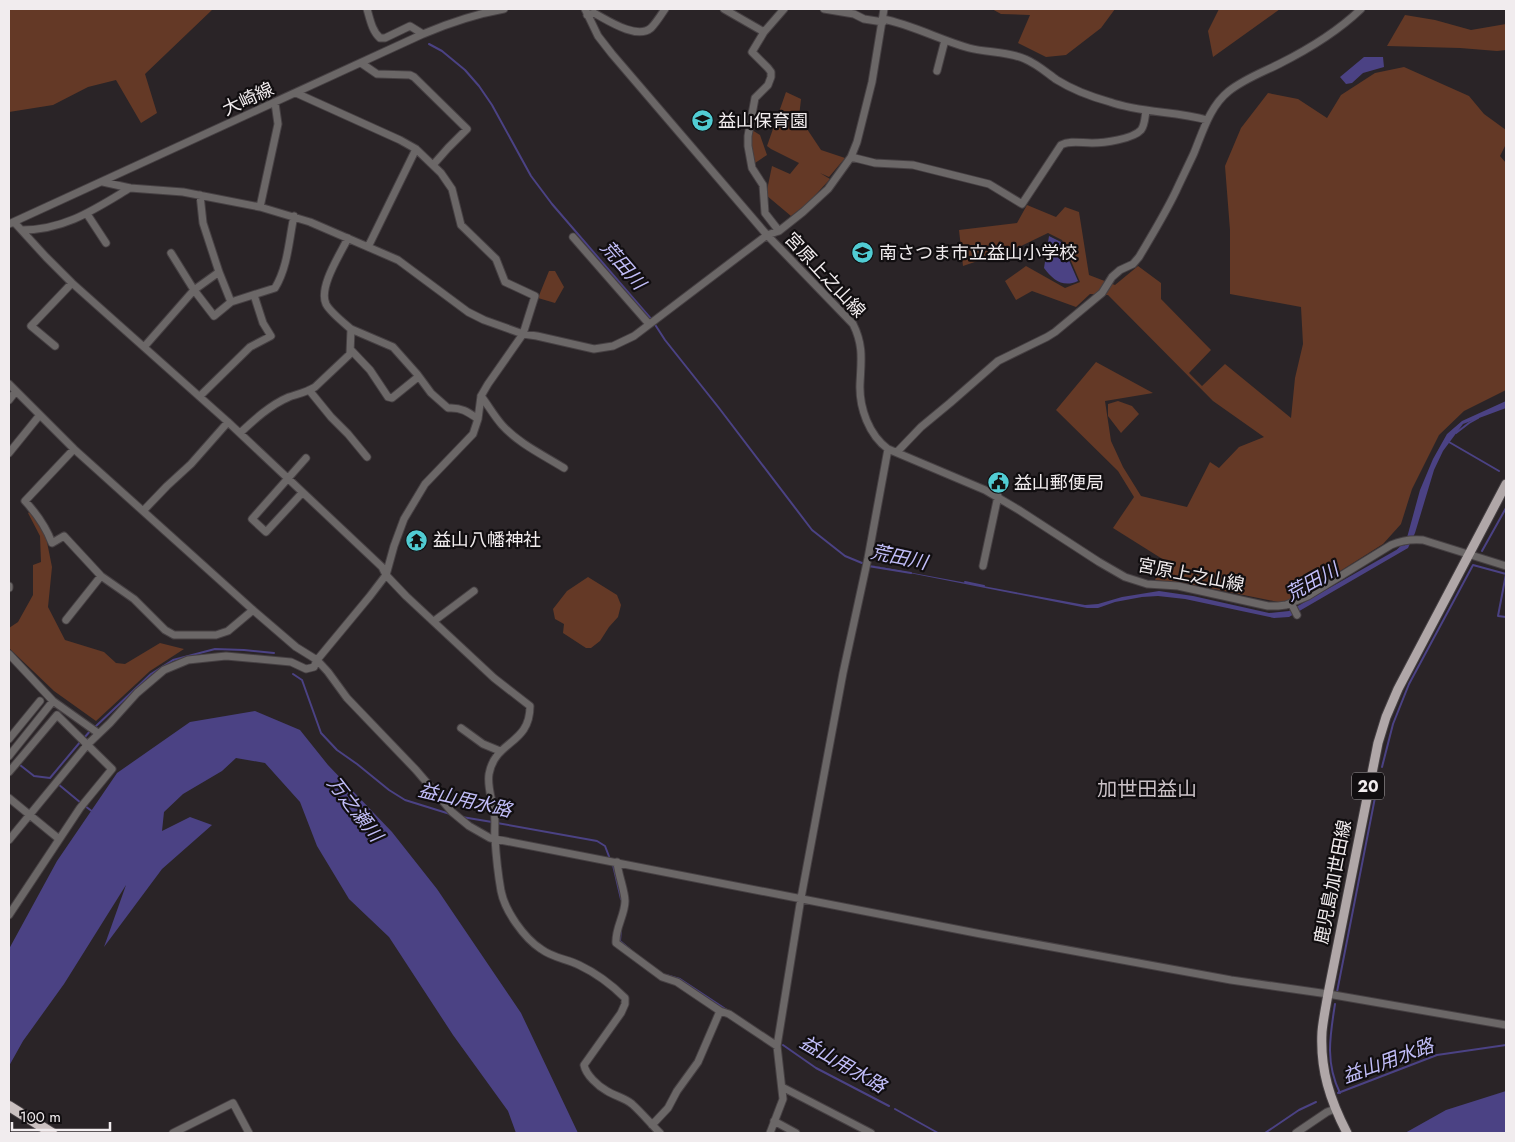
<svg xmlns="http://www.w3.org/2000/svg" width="1515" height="1142" viewBox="0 0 1515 1142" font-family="Jost,'Noto Sans JP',sans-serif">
	<rect width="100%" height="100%" fill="#2a2427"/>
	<path fill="#643926" d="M9 9H213L145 74 157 113 141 123 116 80 88 87 53 105 9 112Z
		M992 9H1115L1101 28 1066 55 1046 57 1018 43 1030 15 1001 14Z
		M1219 9H1280L1213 57 1208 31Z
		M1405 15 1435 20 1471 30 1506 24V50L1497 51 1460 48 1387 46Z
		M1404 67 1469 96 1484 114 1506 130V144L1500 156 1506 163V390L1464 411 1439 435 1412 489 1401 524 1383 544 1291 602 1283 603 1199 586 1155 580 1164 560 1113 528 1134 497 1118 471 1056 410 1096 362 1153 393 1105 401 1111 441 1123 467 1141 496 1187 507 1210 462 1219 468 1239 447 1264 437 1213 401 1108 295 1090 294 1076 307 1032 291 1016 300 1005 281 1026 266 1065 288 1080 282 1062 240 1048 233 1019 247 963 266 959 230 1017 223 1027 205 1056 217 1065 207 1079 212 1089 275 1115 285 1138 266 1161 283V299L1211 350 1189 373 1202 386 1225 364 1291 418 1295 378 1303 344 1301 307 1230 294V230L1225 166 1241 128 1268 93 1298 99 1327 118 1341 95 1375 73Z
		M786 92 801 99 799 117 821 150 845 158 829 177 820 173 830 179 809 202 791 216 766 195 772 166 790 174 799 163 771 149 767 146Z
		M752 130 760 135 767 155 755 163 750 137Z
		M549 271H555L564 287 555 303 538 298Z
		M1118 401 1132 406 1139 414 1121 433 1108 416V404Z
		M31 511 45 532 52 567 48 607 65 640 104 652 116 663 125 664 160 643 184 649 150 671 96 721 54 691 9 648V628L18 622 33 595V565L41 562 40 536 28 513Z
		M588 577 617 595 621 605 618 617 609 627 600 641 591 648H586L563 633 564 624 555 619 553 609 567 591Z"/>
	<path fill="#4b4284" d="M1364 57H1383L1384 67 1363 73 1352 83 1346 84 1340 77Z
		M1049 236 1061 242 1078 281C1063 288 1053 280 1044 268Z
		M1506 401V408L1463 424 1443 451 1434 470 1415 533 1408 548 1289 617 1274 618 1185 599 1158 596 1142 597 1115 602 1098 608H1087L854 562 1085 605 1098 604 1122 597 1159 591 1193 596 1269 613 1289 611 1405 545 1420 490 1433 459 1447 434 1462 421Z
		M255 711 300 730 328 765 392 832 437 889 521 1013 578 1133H516L508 1111 453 1035 389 937 349 899 317 846 300 802 265 763 236 758 222 771 183 794 164 812 162 831 190 817 212 825 162 869 104 947 126 885 64 984 23 1041 9 1066V949L57 861 117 773 190 722Z
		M1506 1091V1133H1405L1446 1110Z"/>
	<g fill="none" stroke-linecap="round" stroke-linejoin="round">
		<path stroke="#4b4284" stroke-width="2" d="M429 44 442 51 465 70 479 86 492 105 531 176 552 204 652 320
			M654 323 665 340 719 408 812 530 845 556 862 563
			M1456 433 1469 423 1478 418
			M1449 442 1499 471
			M1398 550 1405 543
			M1482 551 1506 508
			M868 566 911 573
			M965 582 984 586
			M293 674 302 680 321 733 337 750 357 764 389 790 405 800 450 814
			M95 727 151 674 173 660 215 649 244 650 274 653
			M84 738 91 730
			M20 765 34 776 50 778
			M1382 767 1393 724 1409 684 1473 565 1506 574 1498 616 1506 617
			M50 778 81 741
			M58 784 81 803
			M85 806 93 812
			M462 817 492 822
			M497 823 597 841 605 846 610 859
			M613 865 621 899
			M621 929 620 941 632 951
			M666 975 680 979 727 1010
			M1337 992 1379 777
			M1335 1004C1330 1036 1325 1063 1340 1093
			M783 1045 816 1068 889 1106
			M1338 1093 1437 1055 1506 1045
			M895 1109 938 1133
			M1265 1133 1299 1110 1316 1102"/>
		<defs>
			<path id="minor" d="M367 9C370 19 372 31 380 38H385L410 26 423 34
				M585 9 598 36 612 54 767 235 853 324C864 346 861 361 860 384 859 408 869 435 888 449L985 490 1019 510 1099 562 1125 577 1147 584 1178 586 1268 606H1278L1286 605 1308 596 1391 545C1402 540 1411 539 1423 540L1506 566
				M724 9 764 32
				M824 9 854 14 864 19 883 22
				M587 15 594 13C607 20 637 40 651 28 656 23 661 15 665 9
				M883 19C913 25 940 40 969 48 988 53 1007 51 1025 59 1037 64 1047 73 1057 80 1073 90 1092 97 1110 102 1141 113 1175 111 1207 120
				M361 63 377 74 410 75 414 77 467 129 448 148 433 165
				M937 71 945 40
				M851 157 875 163 913 165 989 184 1022 204 1061 145C1070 140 1081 143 1092 143 1104 143 1133 139 1141 130 1145 125 1145 116 1146 111
				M103 182 130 188 183 192 260 207 310 222 398 260 468 312 484 320 523 334 537 336 594 349 613 346 634 336 767 235 779 231 803 212 828 189 851 157 857 142 872 82 884 9
				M200 195 203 223 219 272 231 302 275 288C288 267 289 239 294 216
				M260 207 278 124 275 103
				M87 214 106 243
				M14 222 46 257 72 283 228 422 382 567 386 575 406 596 494 678 530 706C530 745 495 740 489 774 487 787 492 799 494 811 496 820 494 829 495 838 496 855 498 874 501 891 505 911 524 938 541 949 553 958 567 959 579 965 598 974 611 984 625 998V1004L621 1013 584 1065C586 1075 598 1086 607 1091 615 1096 625 1098 632 1104 642 1113 651 1124 660 1133
				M9 224 423 34C449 23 476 14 504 9
				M22 230C65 230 95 209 130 188
				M779 231 765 213 763 185 752 168 748 146V136L755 98 768 85 771 77V72L768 68 752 52 764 32 784 9
				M573 237 649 324
				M368 247 416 149
				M171 253 194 290 214 316 231 302
				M351 329 393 347 417 374 431 393 448 408C461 407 468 412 478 419
				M55 346 31 326 72 283
				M144 347 194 290 219 272
				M351 350 370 370 388 397 392 398 418 377
				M9 384 74 449 253 610 296 647 317 660 328 672 347 698 416 770 452 812 469 826 490 838 981 934 1231 980 1328 994 1506 1025
				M309 390 331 417 348 434 367 457
				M200 396 250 347 271 336 263 323 254 295
				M481 396C488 405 494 416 502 425 518 443 543 455 564 468
				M9 400 16 391
				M240 433C254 420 270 405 289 397 298 394 307 392 315 387L350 354 351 329C344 323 330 312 326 304 318 287 341 253 348 238
				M74 449 25 501C37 514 46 527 52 543L64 536 101 576 134 599 165 630 174 635H216L228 631 253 610
				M897 452 921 427 950 403 998 361 1047 337 1055 332 1102 293 1112 277 1120 270 1133 264 1139 257C1152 235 1165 214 1176 191 1182 178 1188 166 1194 153 1203 131 1210 106 1229 91 1244 79 1263 72 1279 64 1309 49 1337 32 1361 9
				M9 453 39 416
				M302 493 266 532 252 519 306 458
				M143 511 167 486 191 464 228 422
				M983 566 998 496
				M9 586V588
				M1291 603 1297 615
				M66 620 101 576
				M434 621 474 591
				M9 654 53 701 98 733
				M461 728 483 744 500 751
				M9 739 40 701
				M9 756 53 701
				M9 772 57 715 112 769 80 808 9 915
				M9 798 59 839
				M9 840 87 745 110 723 137 693 164 670 188 660 226 656 291 662 306 669 314 667 317 660 370 596 386 575 394 546 404 519 425 484 473 434 478 419 481 396 488 384 523 334 535 296 505 282 496 259 461 225 452 189 441 173 416 149 400 140 296 93
				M617 862C618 874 625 891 625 901 625 915 615 928 616 943L662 977 677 982 720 1011 698 1062 677 1091 668 1108 652 1125
				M720 1011 729 1014 777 1046
				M782 1087 871 1133
				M774 1121 796 1133
				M173 1133 233 1103 249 1133
				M770 1133 783 1099 777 1046 801 898 843 673 868 558 888 449
				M1296 1133 1327 1112 1335 1109"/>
			<path id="major" d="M1347 1133C1330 1100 1320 1070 1322 1032 1323 1020 1326 1006 1328 994L1378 743 1386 717 1398 689 1506 484"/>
			<path id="highway" d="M9 1106 52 1133"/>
		</defs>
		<use href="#minor" stroke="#464043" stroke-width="9"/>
		<use href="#major" stroke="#464043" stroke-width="11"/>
		<use href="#highway" stroke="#464043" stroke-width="12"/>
		<use href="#minor" stroke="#6b6767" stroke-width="7"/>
		<use href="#major" stroke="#b0a7a8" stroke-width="9"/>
		<use href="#highway" stroke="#cbc1c1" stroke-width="10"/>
	</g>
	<defs>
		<symbol id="school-disc" viewBox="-11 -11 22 22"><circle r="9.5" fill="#51ccd3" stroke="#110e10"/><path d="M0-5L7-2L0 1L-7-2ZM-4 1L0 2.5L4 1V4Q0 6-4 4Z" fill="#111"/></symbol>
		<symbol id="civic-disc" viewBox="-11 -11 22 22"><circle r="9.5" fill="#51ccd3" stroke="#110e10"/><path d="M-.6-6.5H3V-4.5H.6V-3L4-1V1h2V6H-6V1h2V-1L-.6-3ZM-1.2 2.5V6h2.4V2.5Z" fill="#111"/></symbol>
		<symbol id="temple-disc" viewBox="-11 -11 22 22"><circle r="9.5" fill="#51ccd3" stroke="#110e10"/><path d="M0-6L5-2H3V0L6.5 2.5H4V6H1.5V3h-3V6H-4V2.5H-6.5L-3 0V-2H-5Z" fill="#111"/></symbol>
	</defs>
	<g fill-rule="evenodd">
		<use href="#school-disc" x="690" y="108" width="25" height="25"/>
		<use href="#school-disc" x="850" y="240" width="25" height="25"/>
		<use href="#civic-disc" x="986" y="470" width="25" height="25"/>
		<use href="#temple-disc" x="404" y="528" width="25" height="25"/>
	</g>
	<g text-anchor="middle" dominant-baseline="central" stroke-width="4.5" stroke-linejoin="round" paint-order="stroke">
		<rect fill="#110e10" stroke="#aea9ab" stroke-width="1" x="1352" y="772.5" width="32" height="27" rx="4"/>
		<g font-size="16" font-weight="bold" fill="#f1ecee">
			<text x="1368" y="786">20</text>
		</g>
		<g font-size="18" fill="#f1ecee" stroke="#110e10">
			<text transform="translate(248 99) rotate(-25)">大崎線</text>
			<text transform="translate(825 275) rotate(47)">宮原上之山線</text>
			<text transform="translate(1191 575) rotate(11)">宮原上之山線</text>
			<text transform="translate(1333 882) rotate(-79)">鹿児島加世田線</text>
		</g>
		<g font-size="18" fill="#f1ecee" stroke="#110e10" text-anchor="start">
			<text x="718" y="121">益山保育園</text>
			<text x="879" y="253">南さつま市立益山小学校</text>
			<text x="1014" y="483">益山郵便局</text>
			<text x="433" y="540">益山八幡神社</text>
		</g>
		<g font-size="19" font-style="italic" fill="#c1bdf8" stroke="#110e10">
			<text transform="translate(623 265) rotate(49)">荒田川</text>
			<text transform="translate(899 557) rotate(12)">荒田川</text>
			<text transform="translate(1312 582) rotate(-29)">荒田川</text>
			<text transform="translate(465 800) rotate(13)">益山用水路</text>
			<text transform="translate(355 809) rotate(52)">万之瀬川</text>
			<text transform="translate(1388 1061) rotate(-20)">益山用水路</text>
			<text transform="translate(843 1064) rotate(30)">益山用水路</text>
		</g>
		<g font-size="20" fill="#cac1c6" stroke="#110e10">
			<text x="1147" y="789">加世田益山</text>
		</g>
	</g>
	<rect width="1515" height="1142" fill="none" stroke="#f1ecee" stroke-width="20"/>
	<path d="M12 1122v8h98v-8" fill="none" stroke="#f1ecee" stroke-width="2.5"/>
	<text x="20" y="1122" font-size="15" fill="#f1ecee" stroke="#110e10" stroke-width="4" paint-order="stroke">100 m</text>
</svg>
